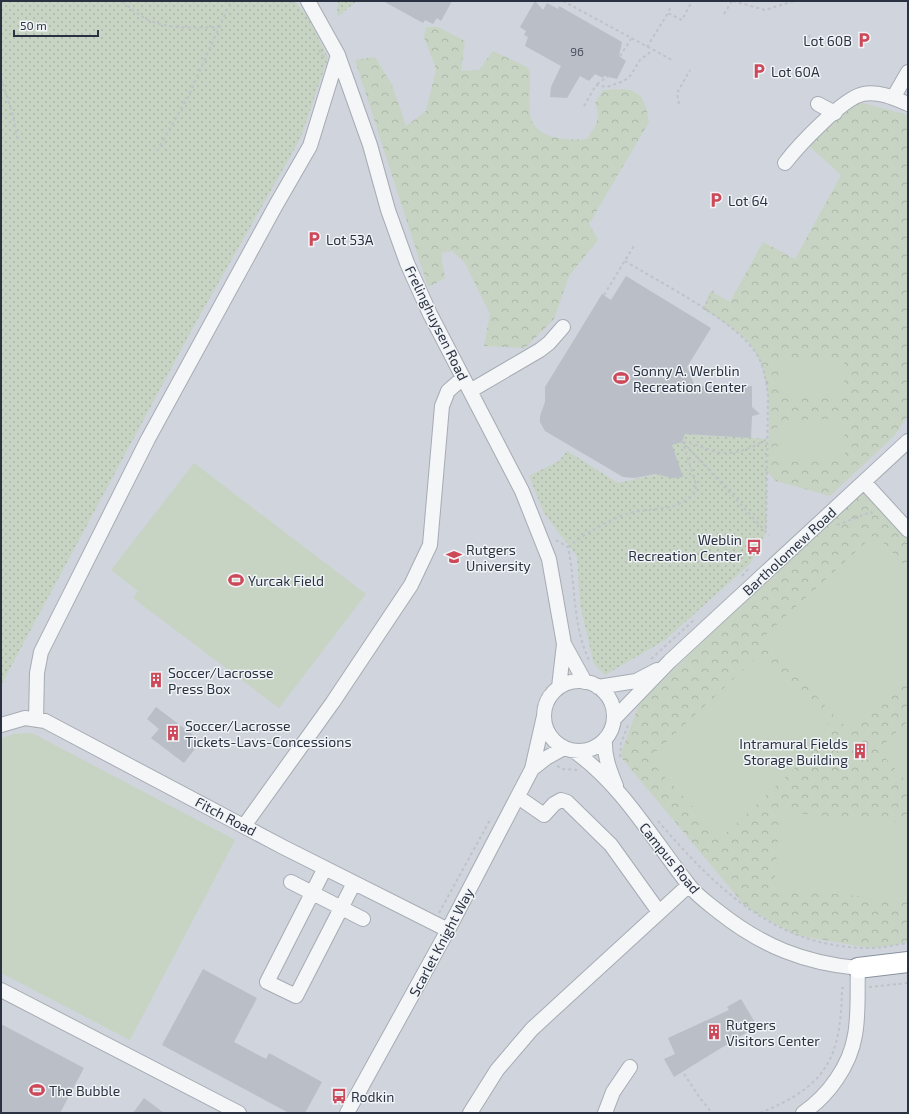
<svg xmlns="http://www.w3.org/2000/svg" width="909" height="1114" viewBox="0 0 909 1114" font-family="'Exo 2',sans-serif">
	<defs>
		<pattern id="grass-dots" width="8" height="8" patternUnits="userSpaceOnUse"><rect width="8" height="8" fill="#c7d4c3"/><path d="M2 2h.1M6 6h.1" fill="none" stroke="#abb6a9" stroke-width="1.8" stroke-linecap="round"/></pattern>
		<pattern id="forest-crowns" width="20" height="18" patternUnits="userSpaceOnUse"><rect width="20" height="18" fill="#c7d4c3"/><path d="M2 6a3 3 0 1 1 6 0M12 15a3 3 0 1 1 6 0" fill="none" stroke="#abb6a9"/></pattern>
	</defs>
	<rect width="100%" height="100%" fill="#e1e5ea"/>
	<path fill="#d0d4dc" d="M1 1H908V1113H1Z"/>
	<path fill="url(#grass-dots)" d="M1 1H295L308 17 328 58 300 139 195 324 1 685Z
		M338 1H357L337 17Z
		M688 425 698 435 767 439 766 532 750 564 665 640 605 675 594 664 580 604 577 556 544 513 529 476 559 461 567 451 618 483 659 474 671 443Z"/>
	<path fill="url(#forest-crowns)" d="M426 27H438L465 41 461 71 479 70 493 51 527 67 530 73C530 86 529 101 530 114 533 139 568 141 587 139 595 127 602 118 595 103L603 90C634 88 644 88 649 122L589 224 598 240 569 276 554 319 525 348 484 346 490 314 465 263 452 251 441 253 445 278 428 287 355 60 375 57 392 85 406 126 426 111 436 69 424 37Z
		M855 101 908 115V416L893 437 830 496 776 481 767 472C768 430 777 371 745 339 733 327 717 318 703 309L710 291 730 302 763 242 795 259 841 175 807 144Z
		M860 485 908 538V943L870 948 795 935 746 907 620 756 639 704Z"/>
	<path fill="#c7d4c3" d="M778 357H844V396H779Z
		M844 419 845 461 778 462 777 420Z
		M194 463 366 594 279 708 133 598 138 591 111 570Z
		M875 534 908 569V678L850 732 762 638Z
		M760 654 834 731 722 837 648 759Z
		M908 721V783L885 758 881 750 886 742Z
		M32 733 235 840 130 1040 1 973V738L14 734Z
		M780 812 908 823V900L774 889Z"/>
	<path fill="#b9bec7" d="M383 1H452L441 21 437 18 433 24 425 20 423 23Z
		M535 1 543 10 547 3 558 9 559 6 622 42 619 56 626 61 617 79 604 76 603 78 595 74 589 81 580 76 567 98 550 97 551 87 561 66 525 46 528 37 524 35 526 31 520 27Z
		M626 276 711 328 687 367 695 386H752V407L760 414 752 416 751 438 685 434 682 442 672 445 683 477 673 478 656 474 635 478 623 477 545 431 540 422V416L545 402V387L602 294 611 300Z
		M156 707 201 741 184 763 151 738 159 729 147 719Z
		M853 743 868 744 867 758H853Z
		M203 969 257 998 234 1042 266 1059 269 1053 322 1082 305 1113H289L162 1045Z
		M741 999 757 1026 674 1077 664 1059 675 1054 668 1038 729 1010 727 1007Z
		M1 1024 84 1068 60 1113H1Z
		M144 1098 164 1113H133Z"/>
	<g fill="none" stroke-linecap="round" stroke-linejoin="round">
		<defs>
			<path id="minor" d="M308 1 338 55 370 145 388 210 407 263 430 314 522 491 549 559 564 644 559 687
				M893 98 908 72
				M818 104 835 113
				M785 163C798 146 843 98 863 94 879 91 894 98 908 104
				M470 391 540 350 549 343 563 327
				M864 482 908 530
				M564 644 585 682
				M544 716a35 35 0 1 1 70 0a35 35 0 1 1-70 0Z
				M598 687 636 681 657 670
				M614 719 670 661 908 441
				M36 720 37 673 41 652 148 439 276 205 310 146 338 55
				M1 725 25 718 45 721 283 847 448 930
				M605 740C604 757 610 771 616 786
				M574 751C621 784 652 838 688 884 696 895 709 904 719 912 762 946 804 963 858 968 857 990 859 1013 855 1035 850 1066 828 1096 803 1113
				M532 769 546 758 564 748
				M518 797 544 815 554 804 561 800 567 802 611 845 659 912
				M244 826 333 702 411 585 430 545 442 406 448 391 463 378
				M325 868 267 982 296 996 354 883
				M291 882 363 919
				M1 990 239 1113
				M347 1113 448 930 532 769 544 716
				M470 1113 497 1070 532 1029 689 885
				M605 1113 613 1092 630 1067"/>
			<path id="highway" d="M858 968 908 962"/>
		</defs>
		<use href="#minor" stroke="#a6acb4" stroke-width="16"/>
		<use href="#highway" stroke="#8992a1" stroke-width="22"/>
		<path stroke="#bfc3c9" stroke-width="2" stroke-dasharray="3 3" stroke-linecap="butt" d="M123 1C151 31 181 28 219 27
			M292 1 296 5
			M563 1 672 60
			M733 1 765 10 794 1
			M670 8 668 13 682 20 692 1
			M724 14 732 1
			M805 42 810 35
			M647 47 668 13
			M319 50 324 58
			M620 56 631 39
			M1 78 12 112 18 141
			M597 84 609 76
			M679 104 677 93 690 70
			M584 106 596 85 607 87 624 81 631 75 640 60 653 50
			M157 151 188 97 231 1
			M625 261C662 284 736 320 758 356 764 368 766 381 768 394L766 532
			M604 295 635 244
			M703 309 715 288
			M683 442 769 535
			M683 442C695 443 703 448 713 451 732 457 752 448 767 439
			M837 525 871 512 872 514
			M556 540 568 547C576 585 572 624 589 660
			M568 547C585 534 603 523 623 515 648 506 680 514 696 490L695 480 682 441
			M742 576 748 569
			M651 659 695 619
			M538 704 547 687
			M620 757 621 743 629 723
			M557 766 563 769 578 770
			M658 821C715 887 775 948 869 948 882 948 895 945 908 943
			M439 913 491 818
			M869 987 908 983
			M684 1074 700 1098 712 1113
			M760 1113C827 1086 841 1058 842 988H845"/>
		<use href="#minor" stroke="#f4f6f8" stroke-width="14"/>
		<use href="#highway" stroke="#fff" stroke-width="20"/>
	</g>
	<defs>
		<symbol id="parking-bare" viewBox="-9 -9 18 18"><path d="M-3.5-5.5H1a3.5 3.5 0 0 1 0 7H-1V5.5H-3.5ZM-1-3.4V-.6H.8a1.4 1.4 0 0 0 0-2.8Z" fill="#cd4859" stroke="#f1f4f7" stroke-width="2.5" paint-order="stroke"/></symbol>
		<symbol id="stadium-bare" viewBox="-9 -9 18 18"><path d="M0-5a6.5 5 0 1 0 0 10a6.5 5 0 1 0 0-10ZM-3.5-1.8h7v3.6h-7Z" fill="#cd4859" stroke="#f1f4f7" stroke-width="2.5" paint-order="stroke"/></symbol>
		<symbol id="bus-bare" viewBox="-9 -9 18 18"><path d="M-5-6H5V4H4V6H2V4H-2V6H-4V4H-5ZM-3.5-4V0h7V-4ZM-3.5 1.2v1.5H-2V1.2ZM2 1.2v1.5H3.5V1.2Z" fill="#cd4859" stroke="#f1f4f7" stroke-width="2.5" paint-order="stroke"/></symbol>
		<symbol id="university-bare" viewBox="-9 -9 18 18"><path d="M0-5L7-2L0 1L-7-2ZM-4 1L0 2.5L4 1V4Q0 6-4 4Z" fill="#cd4859" stroke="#f1f4f7" stroke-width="2.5" paint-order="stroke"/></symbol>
		<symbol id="building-bare" viewBox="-9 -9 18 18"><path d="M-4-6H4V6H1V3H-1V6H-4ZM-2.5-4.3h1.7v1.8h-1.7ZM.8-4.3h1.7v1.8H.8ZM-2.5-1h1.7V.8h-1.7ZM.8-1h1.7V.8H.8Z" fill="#cd4859" stroke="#f1f4f7" stroke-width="2.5" paint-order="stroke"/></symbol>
	</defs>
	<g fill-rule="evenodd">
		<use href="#parking-bare" x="853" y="29" width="22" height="22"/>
		<use href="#parking-bare" x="748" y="60" width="22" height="22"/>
		<use href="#parking-bare" x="705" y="189" width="22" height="22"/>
		<use href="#parking-bare" x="303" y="228" width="22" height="22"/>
		<use href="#stadium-bare" x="610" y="367" width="22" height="22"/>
		<use href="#bus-bare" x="743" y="536" width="22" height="22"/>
		<use href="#university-bare" x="443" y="546" width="22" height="22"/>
		<use href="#stadium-bare" x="225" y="569" width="22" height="22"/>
		<use href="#building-bare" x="145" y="669" width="22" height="22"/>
		<use href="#building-bare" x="162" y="722" width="22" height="22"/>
		<use href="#building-bare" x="849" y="740" width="22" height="22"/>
		<use href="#building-bare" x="703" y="1021" width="22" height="22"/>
		<use href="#stadium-bare" x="26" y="1079" width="22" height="22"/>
		<use href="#bus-bare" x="328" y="1085" width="22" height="22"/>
	</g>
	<g text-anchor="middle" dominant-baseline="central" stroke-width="3" stroke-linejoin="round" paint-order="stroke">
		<g font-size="12" fill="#4e5563">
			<text x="577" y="51">96</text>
		</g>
		<g font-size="14" fill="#2a3242" stroke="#f1f4f7" text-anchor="start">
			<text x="852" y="40" text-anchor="end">Lot 60B</text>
			<text x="771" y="71">Lot 60A</text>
			<text x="728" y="200">Lot 64</text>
			<text x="326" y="239">Lot 53A</text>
			<text x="633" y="370">Sonny A. Werblin<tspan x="633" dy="16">Recreation Center</tspan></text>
			<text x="742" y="539" text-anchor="end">Weblin<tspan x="742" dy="16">Recreation Center</tspan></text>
			<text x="466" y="549">Rutgers<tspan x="466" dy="16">University</tspan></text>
			<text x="248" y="580">Yurcak Field</text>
			<text x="168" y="672">Soccer/Lacrosse<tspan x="168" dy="16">Press Box</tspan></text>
			<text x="185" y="725">Soccer/Lacrosse<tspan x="185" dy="16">Tickets-Lavs-Concessions</tspan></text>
			<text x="848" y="743" text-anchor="end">Intramural Fields<tspan x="848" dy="16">Storage Building</tspan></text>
			<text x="726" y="1024">Rutgers<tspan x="726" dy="16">Visitors Center</tspan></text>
			<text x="49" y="1090">The Bubble</text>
			<text x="351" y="1096">Rodkin</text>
		</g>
		<g font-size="14" fill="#2a3242" stroke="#f1f4f7">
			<text transform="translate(437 323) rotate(64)">Frelinghuysen Road</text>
			<text transform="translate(789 551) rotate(-43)">Bartholomew Road</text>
			<text transform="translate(226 816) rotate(28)">Fitch Road</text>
			<text transform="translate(670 858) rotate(51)">Campus Road</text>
			<text transform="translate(441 942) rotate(-62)">Scarlet Knight Way</text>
		</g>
	</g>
	<rect width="909" height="1114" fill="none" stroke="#2a3242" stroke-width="4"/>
	<path d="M14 30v6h84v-6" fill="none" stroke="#2a3242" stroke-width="2"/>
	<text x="20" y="30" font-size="12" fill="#2a3242" stroke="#f1f4f7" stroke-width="3" paint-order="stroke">50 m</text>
</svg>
